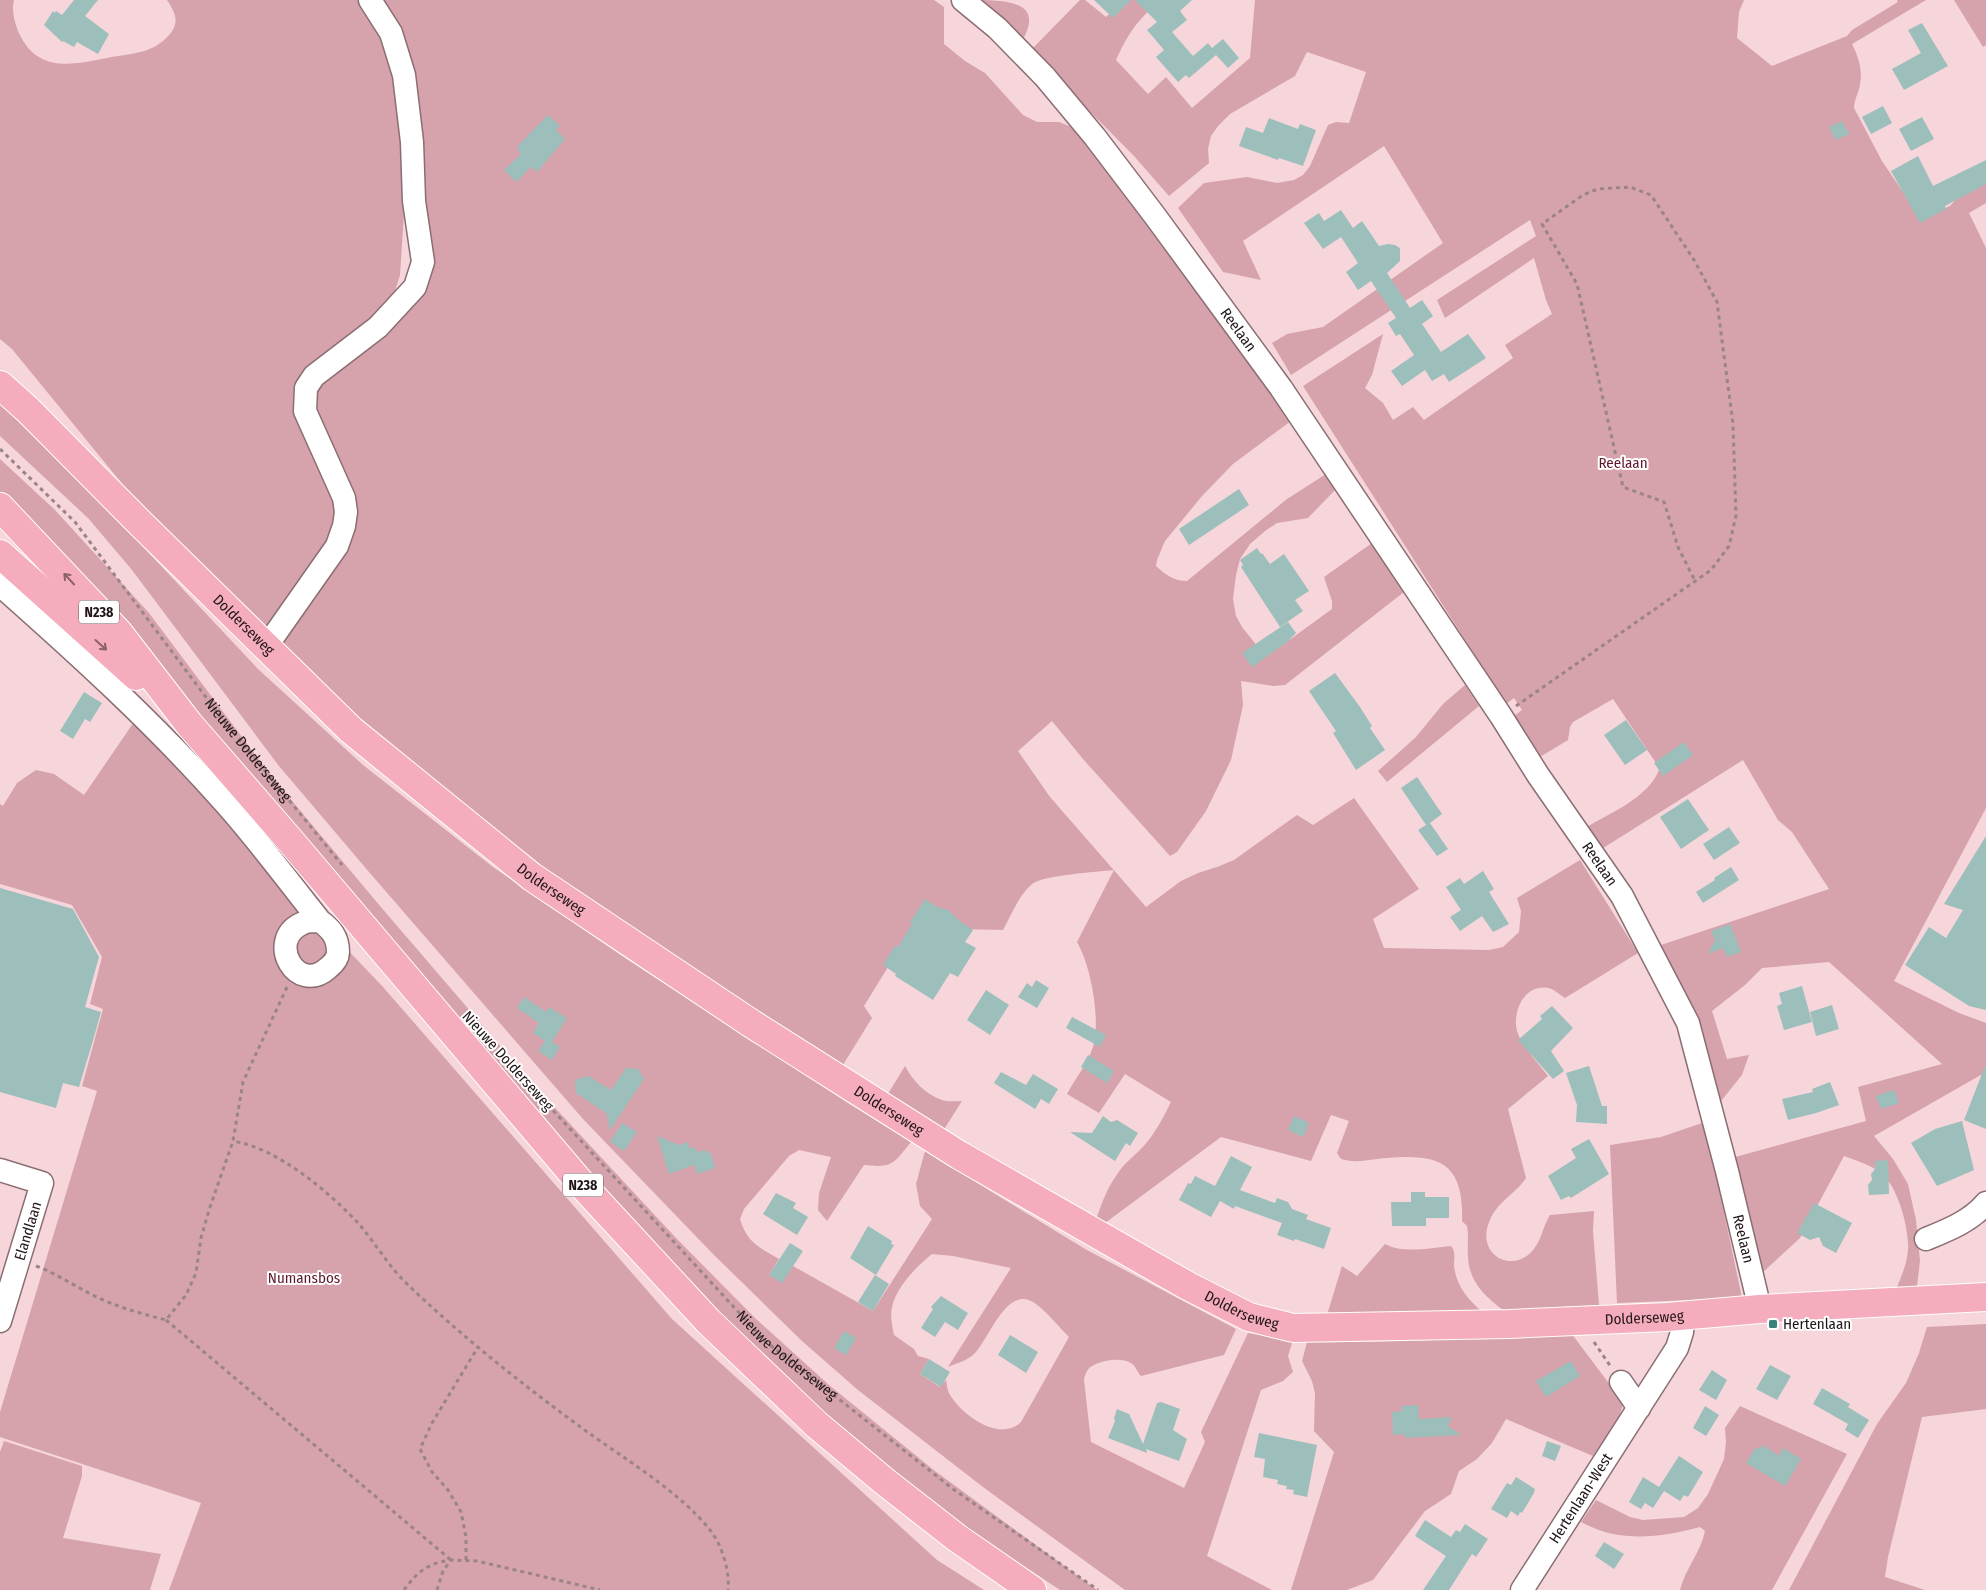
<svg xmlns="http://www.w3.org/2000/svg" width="1986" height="1590" viewBox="0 0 1986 1590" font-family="'Fira Sans Condensed',sans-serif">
	<rect width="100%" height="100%" fill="#f6d6db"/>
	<path fill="#d6a2ab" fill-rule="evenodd" d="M0 0H14C11 10 15 24 19 33 38 75 75 64 112 57 135 53 154 53 170 34 180 22 175 12 167 0H360L379 31 395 72 402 112 405 198 400 275 395 291 379 313 298 383 337 500 335 532 268 634 124 486 12 349 0 339Z
		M382 0H934L944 7V44L965 61 985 73 1023 115 1037 122H1059L1081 131 1291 421 1233 464 1202 496 1165 541 1157 560 1156 566C1166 575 1174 581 1187 581L1287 499 1326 474 1336 489 1308 518 1277 523 1265 531 1250 544 1240 559 1236 575 1233 599 1236 616 1242 627 1266 657 1332 609V601L1324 577 1372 543 1404 592 1285 685 1273 686 1241 681 1243 705 1231 760 1206 811 1177 852 1170 856 1083 759 1052 721 1018 751 1050 797 1146 907 1181 881 1198 873 1217 867 1234 860 1297 815 1313 825 1354 798 1419 889 1373 919 1384 948 1489 950 1503 947 1519 932 1521 911 1517 898 1580 860 1638 953 1565 998C1560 995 1554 989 1548 988 1524 984 1512 1012 1517 1031 1521 1045 1539 1064 1548 1076L1508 1109 1526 1178C1514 1196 1496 1201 1488 1225 1479 1253 1507 1271 1528 1255 1541 1245 1542 1228 1550 1215L1594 1211 1593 1231 1599 1305 1503 1310C1484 1296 1469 1281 1468 1257 1467 1246 1469 1236 1467 1226L1462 1221C1464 1164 1441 1153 1387 1158 1370 1159 1358 1164 1341 1159L1337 1153 1349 1121 1331 1115 1311 1161 1221 1137 1101 1226 1095 1222C1101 1206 1106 1190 1116 1176 1123 1164 1133 1157 1142 1148 1155 1134 1163 1118 1171 1102L1125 1074 1099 1113 1067 1094C1075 1079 1088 1063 1093 1047 1101 1020 1091 966 1077 942L1114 870C1097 872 1043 875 1032 884 1019 895 1011 915 1003 930L916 928 909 933 864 1006 872 1018 841 1068 479 826 275 649 348 539 310 401 313 388 411 293 417 96 410 55 397 24Z
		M971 0C1005 0 1047 0 1021 43Z
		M1080 0H1085L1106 17 1124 0H1162C1138 18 1128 34 1116 60L1148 94 1166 77 1192 108 1250 58 1255 0H1744L1739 12 1737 38 1772 66 1847 36 1852 30 1898 2 1897 0H1926L1852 44C1858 56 1863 70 1860 84 1859 93 1854 99 1854 108L1882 161 1907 198 1943 209 1950 206 1986 166V203L1969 213 1986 248V808L1894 981 1959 1013 1986 1023V1072L1874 1136 1893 1159 1908 1184 1916 1220 1920 1261 1917 1286 1897 1287C1903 1273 1909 1258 1908 1243 1907 1221 1896 1181 1877 1170 1867 1164 1855 1160 1844 1156L1800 1238 1761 1274 1735 1157 1866 1121 1858 1087 1942 1064 1829 962 1762 968 1745 985 1712 1011 1727 1059 1749 1055 1742 1075 1721 1101 1706 1048 1692 1012 1658 946 1829 889 1792 832 1778 820 1743 760 1600 850 1585 828C1610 813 1648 798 1659 770L1656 763 1613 699 1573 722 1570 727 1568 740 1540 757 1514 716 1522 710 1514 698 1506 704 1303 386 1383 334 1372 375 1365 388 1383 403 1393 420 1413 407 1424 420 1513 358 1505 345 1552 314 1546 300 1534 258 1445 318 1437 300 1536 236 1530 220 1291 375 1272 343 1287 334 1323 327 1443 243 1384 146 1243 241 1261 280 1223 272 1178 208 1204 183 1247 177 1277 183 1294 180 1303 175 1310 166 1328 125 1336 122 1349 123 1366 72 1307 52 1295 76 1230 114 1218 126 1211 136 1208 149 1209 163 1169 196 1134 156 1030 51Z
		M1954 0H1986V45L1983 47Z
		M0 404 84 484 258 669 363 765 493 867 625 958 848 1103 911 1142C893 1164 893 1168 864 1165L827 1221 818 1210 819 1193 831 1157 799 1150 789 1156 744 1209 740 1219C747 1243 759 1247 779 1259L769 1275 793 1266 873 1311 932 1219 920 1206 916 1184 925 1151 1085 1249 1236 1329 1224 1355 1141 1376C1137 1372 1136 1366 1131 1363 1121 1357 1102 1360 1092 1366 1087 1369 1085 1374 1084 1380L1091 1442 1184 1488 1205 1442 1201 1432 1248 1333 1293 1340 1288 1356 1293 1372 1283 1381 1261 1390 1207 1556 1272 1590H1125L983 1487 858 1390 802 1341 713 1254 583 1119 369 872 279 766 132 570 88 518 0 436ZM932 1254 953 1256 1011 1268 948 1367C957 1363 969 1360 975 1353 990 1337 1008 1282 1036 1304 1048 1313 1058 1326 1069 1337L1021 1422C1000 1443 962 1415 950 1395 947 1390 947 1384 946 1380L940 1387 920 1374 929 1359 918 1356 914 1349 894 1335C892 1326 890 1315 892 1307 897 1286 916 1267 932 1254Z
		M0 459 55 510 149 613 272 777 380 906 532 1083 676 1238 755 1318 829 1385 935 1471 1097 1590H1060L980 1537 923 1496 849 1437 681 1281 0 494Z
		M1465 685 1479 706 1387 782 1378 771 1416 737 1443 704Z
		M134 722 215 804 240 837 383 987 672 1319 937 1560 984 1590H169L201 1503 0 1437V1412L97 1091 82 1086 103 1009 90 1004 102 957 72 905 0 884V804L3 806 17 783 36 770 54 774 84 795Z
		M905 1066C913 1081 925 1094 942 1100 947 1102 956 1101 962 1101L943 1131 886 1097Z
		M1705 1122 1742 1298 1617 1303 1610 1145 1661 1137Z
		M1385 1244C1404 1254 1430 1248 1451 1246 1456 1252 1454 1258 1454 1266 1456 1285 1467 1298 1480 1310L1357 1317 1327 1315 1342 1266 1357 1276Z
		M1986 1324V1409L1922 1417 1888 1557 1885 1577 1925 1590H1789L1877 1424 1906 1383 1919 1353 1927 1327Z
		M1571 1333 1623 1402C1621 1421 1604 1441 1593 1456L1506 1419 1492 1443 1477 1459 1459 1471 1451 1494 1425 1511 1373 1580 1347 1590H1291L1334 1452 1314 1431 1315 1393 1312 1381 1302 1361 1307 1342C1395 1343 1483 1338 1571 1333Z
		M1740 1406 1847 1454 1772 1590H1680C1685 1569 1701 1552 1705 1531L1700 1527C1659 1538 1619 1543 1581 1522L1596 1500 1630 1517 1643 1520 1684 1517 1698 1508 1708 1494 1724 1459 1726 1442 1725 1428Z
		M4 1441 82 1466V1476L63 1538 161 1554 150 1590H0V1452Z"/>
	<path fill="#9cbfbb" d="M74 0H98L85 16 109 34 98 54 77 42 74 47 63 41 62 42 44 25 53 11 55 13 56 11 62 15Z
		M1094 0H1131L1113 18Z
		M1135 0H1192L1180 11 1187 20 1172 32 1193 56 1208 43 1212 48 1223 39 1239 58 1228 68 1216 55 1189 78 1186 75 1178 82 1156 57 1164 50 1147 30 1157 22Z
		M1922 23 1948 66 1904 90 1892 69 1921 53 1908 30Z
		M1883 106 1892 123 1871 134 1862 117Z
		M548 115 560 126 556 130 565 139 537 172 531 167 516 182 504 170 521 154 517 147Z
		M1922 117 1934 139 1911 151 1899 129Z
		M1269 118 1298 129 1300 124 1316 130 1303 166 1279 158 1278 160 1239 146 1246 127 1263 133Z
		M1842 121 1849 134 1836 140 1829 127Z
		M1918 156 1933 186 1986 160V184L1945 206 1946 209 1920 223 1891 171Z
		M1341 210 1353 228 1362 221 1379 246 1388 244 1395 245 1400 248V261L1387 273 1410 308 1422 300 1433 316 1422 324 1441 352 1468 334 1486 358 1449 382 1444 374 1432 381 1425 370 1402 386 1391 371 1414 355 1400 334 1396 336 1388 323 1396 318 1371 281 1358 290 1346 272 1358 263 1341 237 1323 249 1304 223 1319 213 1324 221Z
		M1239 489 1249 505 1189 545 1179 529Z
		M1257 548 1261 554 1262 553 1270 564 1284 554 1309 591 1295 600 1303 611 1280 627 1241 567 1243 565 1240 560Z
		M1288 622 1296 633 1287 642 1252 667 1242 653Z
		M1335 673 1360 707 1372 726 1370 728 1385 750 1356 770 1333 733 1336 731 1309 691Z
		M84 692 102 703 90 722 85 719 73 739 60 731Z
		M1626 720 1647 750 1625 765 1604 735Z
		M1684 742 1693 755 1663 776 1654 763Z
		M1417 777 1442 814 1430 823 1448 849 1437 856 1418 830 1426 825 1401 788Z
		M1688 799 1709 830 1681 849 1660 817Z
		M1729 827 1740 843 1714 860 1703 844Z
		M1986 836V1010L1969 1006 1905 965 1929 927 1946 938 1963 910 1944 904Z
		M1731 867 1739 880 1703 903 1696 892 1715 880 1714 878Z
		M1483 871 1494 889 1489 892 1509 924 1493 932 1482 916 1460 931 1450 917 1461 910 1446 887 1460 878 1464 884Z
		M0 888 73 909 99 957 85 1007 101 1012 94 1037 79 1087 63 1083 56 1108 0 1092Z
		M925 899 937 907 948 910 961 922 973 930 965 942 976 948 958 977 950 973 933 1000 895 976 896 974 883 965 895 946 898 947 912 924 910 922Z
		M1730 924 1741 952 1727 957 1723 948 1708 954 1715 940 1711 931Z
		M1036 980 1049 988 1037 1008 1018 997 1027 983 1032 987Z
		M1802 986 1812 1022 1784 1030 1777 1006 1782 1004 1779 993Z
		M986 990 1009 1005 990 1035 967 1020Z
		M524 997 546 1012 549 1007 567 1018 552 1042 560 1047 552 1060 538 1051 545 1041 533 1033 539 1023 517 1008Z
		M1832 1005 1839 1029 1816 1036 1810 1012Z
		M1552 1006 1573 1028 1551 1051 1564 1071 1553 1079 1518 1040 1542 1019 1540 1016Z
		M1072 1017 1106 1035 1100 1047 1066 1028Z
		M1088 1055 1114 1071 1107 1083 1081 1067Z
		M1589 1066 1602 1106H1607V1124L1576 1122 1577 1105 1566 1073Z
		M1985 1066H1986V1129L1964 1120Z
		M626 1068 638 1069 644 1079 610 1130 606 1113 576 1093 575 1080 588 1076 611 1090Z
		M1001 1072 1026 1085 1033 1074 1058 1089 1049 1104 1041 1099 1035 1109 994 1083Z
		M1830 1082 1839 1105 1816 1113 1788 1120 1782 1099 1813 1092 1812 1089Z
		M1894 1090 1899 1103 1881 1109 1876 1096Z
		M1103 1116 1111 1122 1117 1120 1138 1133 1130 1146 1126 1143 1115 1161 1070 1132 1092 1133Z
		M1294 1116 1309 1123 1303 1137 1288 1130Z
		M1962 1121 1974 1170 1937 1186 1911 1143 1935 1129Z
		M622 1123 637 1132 624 1151 610 1142Z
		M657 1136 679 1145 688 1142 690 1149 695 1147 697 1152 705 1150 711 1154 715 1168 697 1174 694 1165 669 1174Z
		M1589 1139 1609 1174 1571 1198 1569 1196 1561 1200 1548 1176 1576 1158 1571 1149Z
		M1231 1156 1252 1167 1240 1190 1275 1203 1277 1198 1288 1202 1292 1209 1308 1215 1306 1219 1331 1228 1324 1249 1295 1239 1294 1241 1277 1235 1282 1223 1235 1206 1234 1209 1220 1201 1211 1217 1179 1200 1188 1183 1191 1184 1195 1176 1215 1186Z
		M1888 1160 1889 1194 1869 1195 1868 1185 1872 1180 1871 1174 1875 1169V1161Z
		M1411 1192H1425V1197H1449V1218H1426V1226H1392L1391 1202H1411Z
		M776 1193 796 1203 793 1208 808 1217 797 1235 763 1214Z
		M1814 1203 1852 1223 1836 1253 1823 1246 1819 1237 1810 1240 1797 1233Z
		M868 1226 892 1241 891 1244 894 1245 876 1275 850 1258Z
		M790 1243 803 1251 782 1283 769 1275Z
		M875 1275 889 1284 873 1311 858 1302Z
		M941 1296 968 1313 958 1330 945 1322 935 1337 921 1328 933 1309 931 1307Z
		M844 1331 856 1338 846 1355 834 1348Z
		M1010 1335 1038 1352 1026 1373 998 1355Z
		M929 1359 950 1372 941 1387 920 1374Z
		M1571 1361 1580 1376 1546 1397 1536 1381Z
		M1770 1365 1791 1376 1777 1400 1756 1389Z
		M1712 1370 1727 1380 1716 1400 1699 1390Z
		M1822 1388 1850 1404 1848 1407 1869 1420 1858 1438 1845 1430 1848 1424 1813 1404Z
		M1161 1402 1180 1409 1173 1430 1187 1439 1179 1461 1146 1449 1147 1453 1108 1438 1115 1421 1114 1418 1117 1409 1129 1414 1143 1444 1157 1403Z
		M1418 1405 1419 1419 1452 1417 1448 1426 1461 1435 1405 1438V1434L1393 1435 1392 1412 1402 1411V1406Z
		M1705 1406 1719 1415 1706 1436 1693 1428Z
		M1259 1433 1317 1445 1307 1497 1293 1494 1294 1490 1286 1489 1287 1486 1277 1484 1278 1480 1263 1477 1265 1459 1254 1457Z
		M1547 1441 1561 1446 1555 1461 1542 1456Z
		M1763 1445 1779 1456 1783 1448 1801 1459 1785 1486 1746 1463 1756 1447 1760 1449Z
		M1679 1456 1703 1472 1688 1497 1684 1495 1680 1501 1664 1491 1653 1508 1645 1503 1641 1509 1629 1502 1643 1477 1659 1487Z
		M1516 1477 1535 1489 1534 1493 1522 1513 1520 1512 1518 1516 1511 1511 1507 1518 1491 1509 1507 1483 1511 1485Z
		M1425 1520 1451 1537 1456 1530 1460 1532 1465 1524 1488 1539 1476 1557 1472 1554 1449 1590H1423L1446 1556 1415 1536Z
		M1604 1542 1624 1554 1614 1569 1595 1556Z"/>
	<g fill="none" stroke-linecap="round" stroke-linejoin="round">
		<defs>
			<g id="minor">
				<path id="s3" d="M963 0 997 28 1045 77 1095 137 1155 216 1281 388 1501 716 1538 775 1622 896 1688 1023 1727 1171 1760 1309"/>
				<path d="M0 585C78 654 155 724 224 802 258 840 288 881 320 921 331 929 338 937 338 952 338 958 333 964 328 968 297 996 266 941 301 924 306 921 314 921 320 921"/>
				<path d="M266 647 337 546 344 526 346 512 344 498 305 411 306 388 314 376 378 327 415 287 423 262 414 201 412 142 404 75 391 33 370 0"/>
				<path d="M0 1170 42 1183 0 1321"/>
				<path d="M1926 1239C1948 1230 1971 1221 1986 1203"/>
				<path d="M1621 1382 1639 1408"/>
				<path id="s4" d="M1522 1590 1677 1348 1682 1332 1684 1316"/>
			</g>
			<g id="major">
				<path id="s5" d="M0 385 28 410 138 521 351 730 532 877 752 1024 959 1155 1188 1286 1249 1317 1293 1328 1509 1324 1667 1317 1760 1309 1986 1297"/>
				<path d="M0 507 118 632 189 724 288 838 584 1187 708 1321 817 1425 884 1481 957 1538 1032 1590"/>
				<path d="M0 554 136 676"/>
			</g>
		</defs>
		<use href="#minor" stroke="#8b6e73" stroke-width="25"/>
		<use href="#major" stroke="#fff" stroke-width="30"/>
		<g stroke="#9b8487" stroke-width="3" stroke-dasharray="4 4" stroke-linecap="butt">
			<path id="s1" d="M0 449 75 522 217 712 342 865"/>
			<path d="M1516 706 1711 570 1729 546 1736 516 1733 424 1717 302 1694 260 1651 195 1630 187 1598 189 1583 195 1542 224 1577 284 1623 487 1664 502 1678 547 1695 581"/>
			<path d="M287 987 243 1082 233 1141C277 1148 328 1191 358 1223 374 1241 387 1264 405 1282 461 1336 523 1385 586 1431 625 1459 681 1493 710 1530 722 1545 730 1571 728 1590"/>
			<path id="s2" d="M526 1081 765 1341 953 1489 1098 1590"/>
			<path d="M36 1266C58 1274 77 1288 99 1298 120 1308 143 1314 166 1320L186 1295 196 1273 201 1238 209 1210 233 1141"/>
			<path d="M166 1320 451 1560"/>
			<path d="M1594 1342 1611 1367"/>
			<path d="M466 1560V1537L461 1512 448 1490 432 1472 420 1449 432 1423 478 1347"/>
			<path d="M404 1590C418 1571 427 1564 450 1560"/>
			<path d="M437 1590 443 1571 451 1560 477 1561 600 1590"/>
		</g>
		<use href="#minor" stroke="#fff" stroke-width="22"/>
		<use href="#major" stroke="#f5acbd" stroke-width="28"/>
	</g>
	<defs><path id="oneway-shaft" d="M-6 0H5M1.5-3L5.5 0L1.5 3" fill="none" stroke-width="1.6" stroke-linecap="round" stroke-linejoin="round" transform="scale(1.25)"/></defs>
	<g stroke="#8b616a">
		<use href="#oneway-shaft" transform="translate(69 579) rotate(-133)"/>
		<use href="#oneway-shaft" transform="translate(101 645) rotate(42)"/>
	</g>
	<rect fill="#3b827d" stroke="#fff" stroke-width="2" x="1768" y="1319" width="10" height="10" rx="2.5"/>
	<g text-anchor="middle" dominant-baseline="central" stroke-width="4" stroke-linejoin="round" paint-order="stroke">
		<g fill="#fff" stroke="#645c5d" stroke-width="1">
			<rect x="79" y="600.5" width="40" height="23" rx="4"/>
			<rect x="563" y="1173.5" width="40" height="23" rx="4"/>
		</g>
		<g font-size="14" font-weight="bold" fill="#211618">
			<text x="99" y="612">N238</text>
			<text x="583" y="1185">N238</text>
		</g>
		<g font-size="15" fill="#211618" stroke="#fff">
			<text stroke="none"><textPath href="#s3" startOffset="431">Reelaan</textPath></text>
			<text stroke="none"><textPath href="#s5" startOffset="342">Dolderseweg</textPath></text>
			<text stroke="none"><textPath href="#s1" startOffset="391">Nieuwe Dolderseweg</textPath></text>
			<text stroke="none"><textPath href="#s3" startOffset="1076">Reelaan</textPath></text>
			<text stroke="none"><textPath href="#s5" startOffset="748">Dolderseweg</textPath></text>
			<text transform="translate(508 1061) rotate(48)">Nieuwe Dolderseweg</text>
			<text stroke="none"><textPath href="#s5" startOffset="1152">Dolderseweg</textPath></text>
			<text transform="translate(28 1231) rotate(-73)">Elandlaan</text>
			<text stroke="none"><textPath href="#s3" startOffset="1481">Reelaan</textPath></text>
			<text stroke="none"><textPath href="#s5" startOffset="1558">Dolderseweg</textPath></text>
			<text stroke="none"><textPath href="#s5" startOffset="1964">Dolderseweg</textPath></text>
			<text stroke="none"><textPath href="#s2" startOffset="379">Nieuwe Dolderseweg</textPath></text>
			<text stroke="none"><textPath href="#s4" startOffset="109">Hertenlaan-West</textPath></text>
		</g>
		<g font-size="15" fill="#5f192e" stroke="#fff">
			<text x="1623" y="463">Reelaan</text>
			<text x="304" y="1278">Numansbos</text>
		</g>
		<g font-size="15" fill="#211618" stroke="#fff" text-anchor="start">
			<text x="1783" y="1324">Hertenlaan</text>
		</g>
	</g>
</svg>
